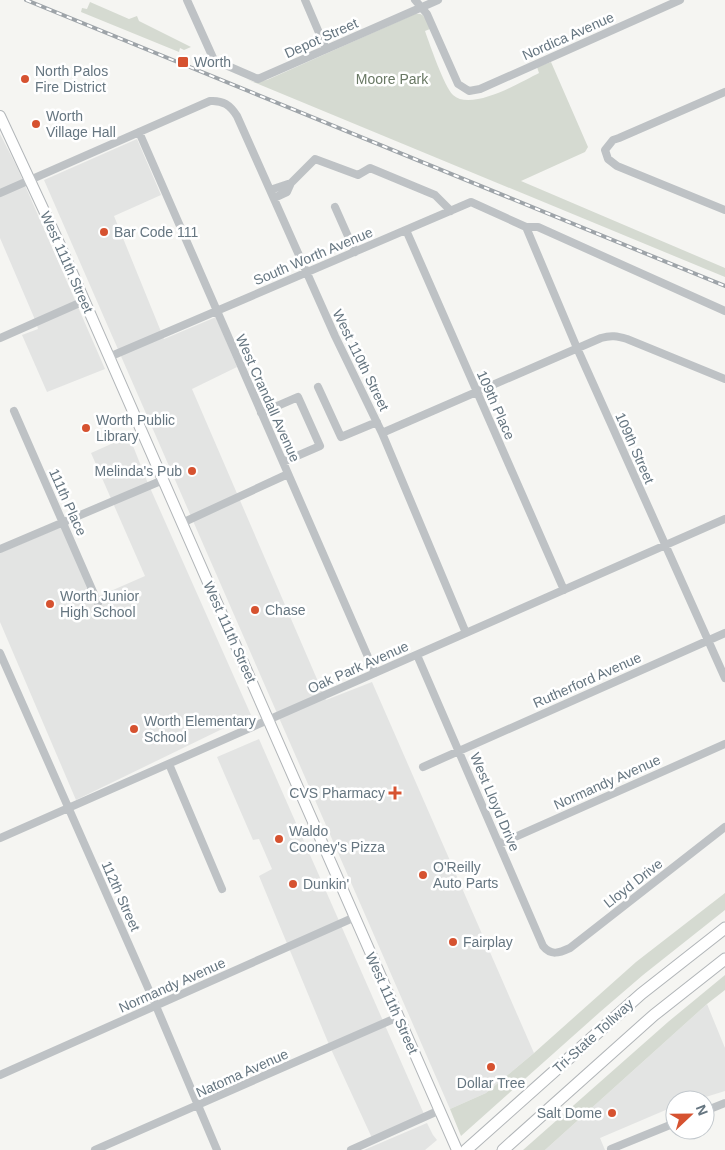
<svg xmlns="http://www.w3.org/2000/svg" width="725" height="1150" viewBox="0 0 725 1150" font-family="Arial,sans-serif">
	<rect width="100%" height="100%" fill="#f5f5f2"/>
	<path fill="#e3e4e3" d="M0 134 17 167 105 369 47 392 22 335 38 329 36 322 0 238Z
		M137 139 161 195 114 216 164 339 216 317 237 367 192 389 326 700 372 682 534 1053 486 1093 450 1109 44 180Z
		M129 436 147 481 251 715 76 800 0 622V553L66 525 97 597 145 576 91 453Z
		M259 739 424 1114 372 1138 330 1047 259 876 272 869 259 839 253 840 217 757Z
		M707 1004 725 1048V1091L696 1100H675V1106L600 1138 605 1150H545Z
		M427 1123 433 1135 437 1140 425 1150H364Z"/>
	<path fill="#d5dad1" d="M90 2 129 19 137 16 139 21 191 47 184 50 180 48 179 52 81 12 82 8 87 9Z
		M415 14C425 12 427 21 430 29L425 31C430 45 444 86 453 95 471 112 521 82 539 73L537 67 551 62 588 147 585 152 521 181 725 268V277L246 79 254 82 267 80Z
		M725 893V910L643 975 600 1012 461 1136 450 1109 486 1093 534 1053 636 962Z
		M725 975V990L707 1004 545 1150H523L668 1022Z"/>
	<g fill="none" stroke-linecap="round" stroke-linejoin="round">
		<defs>
			<path id="major" d="M0 116 60 245 457 1150"/>
			<path id="highway" d="M466 1150 641 994 725 928
				M503 1150 654 1015 725 959"/>
		</defs>
		<use href="#major" stroke="#b2b6b9" stroke-width="12"/>
		<use href="#highway" stroke="#b1b5b8" stroke-width="13"/>
		<path stroke="#bec2c5" stroke-width="8" d="M187 0 214 60 258 79 438 0
			M305 0 326 49
			M415 0 427 14 458 84 469 91 480 89 680 0
			M725 92 619 138 613 140 605 150 608 159 617 166 725 210
			M139 132 375 673
			M270 190 291 183 315 159 358 175 370 168 435 195 451 211
			M0 193 210 101C223 100 230 105 237 116L335 336 382 433 466 633
			M274 198 287 192 291 183
			M335 207 355 252
			M526 227 577 348 725 678
			M406 230 564 590
			M0 338 84 301
			M109 357 471 202 526 227H538L725 311
			M318 387 341 437 377 422
			M14 411 98 603
			M261 413 298 397 320 446 283 462
			M382 433 601 338C611 335 617 336 627 339L725 379
			M182 523 288 474
			M0 549 163 480
			M0 653 156 1006 217 1150
			M417 655 543 946C551 956 559 953 570 948L725 827
			M169 764 222 889
			M423 767 725 633
			M0 838 725 519
			M499 844 725 744
			M0 1075 355 917
			M705 1111 725 1103
			M611 1149 675 1123
			M95 1150 398 1017
			M351 1150 440 1110"/>
		<use href="#major" stroke="#fff" stroke-width="10"/>
		<use href="#highway" stroke="#fff" stroke-width="11"/>
		<defs>
			<path id="rail" d="M26 0 725 286"/>
		</defs>
		<use href="#rail" stroke="#9ea4a9" stroke-width="4"/>
		<use href="#rail" stroke="#fff" stroke-width="2" stroke-dasharray="5.5" stroke-linecap="butt"/>
	</g>
	<g fill="#d65230" stroke="#fff" stroke-width="2">
		<rect x="177" y="56" width="12" height="12" rx="2.5"/>
		<circle cx="25" cy="79" r="5"/>
		<circle cx="36" cy="124" r="5"/>
		<circle cx="104" cy="232" r="5"/>
		<circle cx="86" cy="428" r="5"/>
		<circle cx="192" cy="471" r="5"/>
		<circle cx="50" cy="604" r="5"/>
		<circle cx="255" cy="610" r="5"/>
		<circle cx="134" cy="729" r="5"/>
		<path d="M392.5 785.5h5v5h5v5h-5v5h-5v-5h-5v-5h5z"/>
		<circle cx="279" cy="839" r="5"/>
		<circle cx="423" cy="875" r="5"/>
		<circle cx="293" cy="884" r="5"/>
		<circle cx="453" cy="942" r="5"/>
		<circle cx="491" cy="1067" r="5"/>
		<circle cx="612" cy="1113" r="5"/>
	</g>
	<g text-anchor="middle" dominant-baseline="central" stroke-width="5" stroke-linejoin="round" paint-order="stroke">
		<g font-size="14" fill="#667681" stroke="#fff">
			<text transform="translate(568 36) rotate(-24)">Nordica Avenue</text>
			<text transform="translate(321 38) rotate(-24)">Depot Street</text>
			<text transform="translate(313 256) rotate(-23)">South Worth Avenue</text>
			<text transform="translate(67 262) rotate(66)">West 111th Street</text>
			<text transform="translate(361 360) rotate(64)">West 110th Street</text>
			<text transform="translate(268 398) rotate(66)">West Crandall Avenue</text>
			<text transform="translate(496 405) rotate(66)">109th Place</text>
			<text transform="translate(635 448) rotate(66)">109th Street</text>
			<text transform="translate(68 502) rotate(66)">111th Place</text>
			<text transform="translate(230 632) rotate(66)">West 111th Street</text>
			<text transform="translate(358 667) rotate(-24)">Oak Park Avenue</text>
			<text transform="translate(587 680) rotate(-24)">Rutherford Avenue</text>
			<text transform="translate(607 782) rotate(-24)">Normandy Avenue</text>
			<text transform="translate(495 802) rotate(67)">West Lloyd Drive</text>
			<text transform="translate(633 883) rotate(-38)">Lloyd Drive</text>
			<text transform="translate(121 896) rotate(66)">112th Street</text>
			<text transform="translate(172 985) rotate(-24)">Normandy Avenue</text>
			<text transform="translate(392 1003) rotate(66)">West 111th Street</text>
			<text transform="translate(593 1036) rotate(-42)">Tri-State Tollway</text>
			<text transform="translate(242 1073) rotate(-24)">Natoma Avenue</text>
		</g>
		<g font-size="14" fill="#667681" stroke="#fff" text-anchor="start">
			<text x="194" y="62">Worth</text>
			<text x="35" y="71">North Palos<tspan x="35" dy="16">Fire District</tspan></text>
			<text x="46" y="116">Worth<tspan x="46" dy="16">Village Hall</tspan></text>
			<text x="114" y="232">Bar Code 111</text>
			<text x="96" y="420">Worth Public<tspan x="96" dy="16">Library</tspan></text>
			<text x="182" y="471" text-anchor="end">Melinda's Pub</text>
			<text x="60" y="596">Worth Junior<tspan x="60" dy="16">High School</tspan></text>
			<text x="265" y="610">Chase</text>
			<text x="144" y="721">Worth Elementary<tspan x="144" dy="16">School</tspan></text>
			<text x="385" y="793" text-anchor="end">CVS Pharmacy</text>
			<text x="289" y="831">Waldo<tspan x="289" dy="16">Cooney's Pizza</tspan></text>
			<text x="433" y="867">O'Reilly<tspan x="433" dy="16">Auto Parts</tspan></text>
			<text x="303" y="884">Dunkin'</text>
			<text x="463" y="942">Fairplay</text>
			<text x="491" y="1083" text-anchor="middle">Dollar Tree</text>
			<text x="602" y="1113" text-anchor="end">Salt Dome</text>
		</g>
		<g font-size="14" fill="#697864" stroke="#fff">
			<text x="392" y="79">Moore Park</text>
		</g>
	</g>
	<g transform="translate(690 1115) rotate(68)"><circle r="24" fill="#ffffff" stroke="#c2c8cd"/>
	<path d="M0-4L9 19L0 12L-9 19Z" fill="#d65230"/>
	<text y="-8" font-size="14" font-weight="bold" text-anchor="middle" fill="#667681">N</text>
	</g>
</svg>
